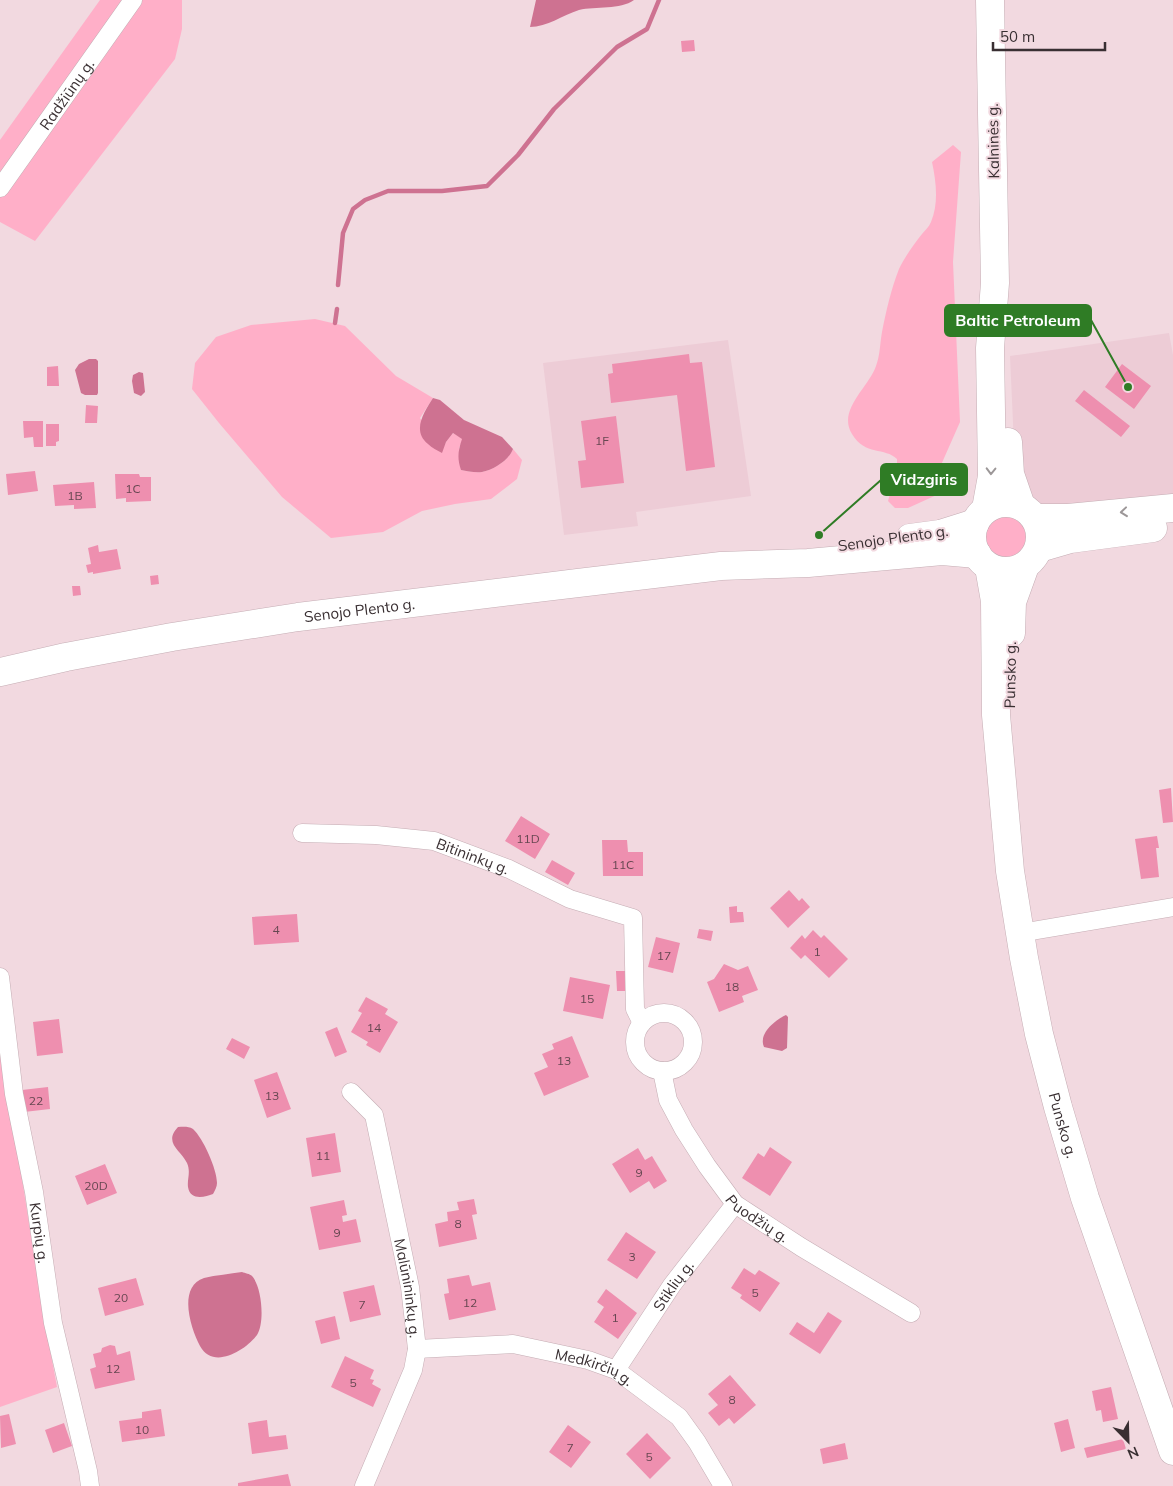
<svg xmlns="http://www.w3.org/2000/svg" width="1173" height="1486" viewBox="0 0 1173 1486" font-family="Mulish,sans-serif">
	<rect width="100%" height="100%" fill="#f2d9e0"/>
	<path fill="#edccd6" d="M1169 333 1173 355V503L1046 508 1028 493 1015 467 1010 356Z
		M728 340 751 496 636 512 638 526 564 535 543 363Z"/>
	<path fill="#ffafc8" d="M100 0H182V29L175 59 35 241 0 222V140Z
		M953 145 961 152 953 262 960 422 941 465V493L908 508H895L888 501 897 470V459C885 447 865 456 852 434 837 410 869 387 876 366 880 356 880 343 882 332 886 312 891 289 899 269 904 258 914 244 922 234 925 230 929 227 931 222 939 203 936 181 932 162Z
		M315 319 345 326 396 376 433 398 420 418 441 452 446 442 453 433 463 439 459 448 461 470C467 471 475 473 482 472 494 470 509 460 513 449L522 460 517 479 491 499 455 504 422 511 383 532 331 538 282 497 219 423 192 389 195 363 216 337 251 325Z
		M1004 508C1036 511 1042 565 1000 564 996 560 989 555 986 550 980 539 982 525 991 517 995 513 998 509 1004 508Z
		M0 1039 43 1312 57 1387 0 1407Z"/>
	<path fill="#ce7291" d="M536 0H634C620 10 596 6 579 10 563 15 547 27 530 27Z
		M89 359H96L98 361V393L97 395H85L81 393 75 370 79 364Z
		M139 372 143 373 145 392 141 396 134 393 132 381 133 375Z
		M433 398 440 400 464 420 502 437 513 449C509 460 494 470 482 472 475 473 467 471 461 470 457 458 458 451 462 439L453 433 446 442 442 453C437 450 432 448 428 444 411 430 425 411 433 398Z
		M786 1015 788 1017 787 1048 782 1051 764 1047C758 1034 775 1020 786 1015Z
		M178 1127C183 1127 188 1126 193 1129 203 1138 217 1169 217 1183 217 1187 215 1190 213 1194 205 1197 190 1201 188 1187 187 1179 191 1172 187 1163 181 1150 163 1143 178 1127Z
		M242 1272C245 1273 250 1274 252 1276 262 1287 265 1323 257 1335 245 1351 213 1370 200 1346 191 1329 177 1287 204 1278 216 1275 230 1274 242 1272Z"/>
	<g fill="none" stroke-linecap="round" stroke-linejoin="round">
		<path stroke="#ce7291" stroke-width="4.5" d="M338 285 343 233 353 209 365 200 388 191H442L487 186 518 155 554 109 617 47 647 29 659 0
			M335 323 337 309"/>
	</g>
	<path fill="#ee8faf" d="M694 40 695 51 682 52 681 41Z
		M689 354 690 363 702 362 715 467 686 471 677 395 611 403 608 374 613 373 612 364Z
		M1122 364 1151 386 1134 409 1105 387Z
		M58 366 59 386H47V367Z
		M1084 390 1130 426 1121 437 1075 401Z
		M86 405 98 406 97 423H85Z
		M616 416 624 483 581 488 578 461 586 460 581 421Z
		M23 421H43V447H34L33 437 24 438Z
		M46 424H59V441L56 442V446H46Z
		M35 471 38 491 8 495 6 474Z
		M115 474H139L140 477H151V501L126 502V498L116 499Z
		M94 482 96 508 74 509V505L55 506 53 485Z
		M98 545 99 552 117 549 121 569 93 574V572L88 573 86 565 91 564 88 548Z
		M158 575 159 584 151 585 150 576Z
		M72 586H80L81 595 73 596Z
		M1171 788 1173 822 1163 823 1159 790Z
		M521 816 550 834 535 859 505 841Z
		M1157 836 1159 848H1156L1159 877 1141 879 1135 839Z
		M602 840H627L628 852H643V876H603Z
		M552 860 575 873 568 885 545 872Z
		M789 890 799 901 802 898 810 907 788 928 770 908Z
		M737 906V912H743L744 922 730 923 729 907Z
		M297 914 299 942 254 945 252 917Z
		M699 929 713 931 711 941 697 938Z
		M813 930 821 938 824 935 848 959 829 978 805 955 801 959 790 948 802 935 805 939Z
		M656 937 680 943 673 973 648 967Z
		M724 964 738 970 748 966 758 990 742 996 744 1002 719 1012 707 982 714 979Z
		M616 971H627V991H617Z
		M570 977 610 985 603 1019 563 1011Z
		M366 997 388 1009 385 1014 398 1022 380 1053 366 1045 368 1042 351 1032 362 1013 358 1011Z
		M59 1019 63 1053 37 1056 33 1022Z
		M337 1027 347 1052 335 1057 325 1032Z
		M572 1036 589 1077 544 1096 534 1073 548 1067 542 1054 554 1049 552 1044Z
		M232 1038 250 1047 244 1059 226 1049Z
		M277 1072 291 1109 267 1118 254 1080Z
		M48 1087 50 1109 24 1112 22 1090Z
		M335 1133 341 1172 312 1177 306 1138Z
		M770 1147 792 1162 770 1196 742 1178 758 1153 764 1157Z
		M638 1148 645 1160 652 1156 667 1181 654 1189 649 1181 630 1193 612 1164Z
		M105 1164 117 1193 87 1205 75 1176Z
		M474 1199 477 1214 472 1215 477 1239 439 1247 435 1224 448 1221 447 1212 459 1210 457 1202Z
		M344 1200 347 1215 342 1216 343 1222 356 1219 361 1242 319 1250 310 1207Z
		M626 1232 656 1252 637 1279 607 1260Z
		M744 1268 755 1275 759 1270 780 1283 760 1312 740 1298 742 1295 731 1288Z
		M469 1275 472 1286 490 1282 496 1310 449 1320 444 1294 449 1293 447 1279Z
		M136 1278 144 1305 105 1316 98 1288Z
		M374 1285 381 1315 350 1322 343 1292Z
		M606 1289 637 1313 618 1339 594 1322 604 1307 597 1302Z
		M828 1312 842 1321 820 1354 789 1334 797 1322 814 1333Z
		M335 1316 340 1339 321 1344 315 1321Z
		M110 1345 115 1346 117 1355 130 1351 135 1380 95 1389 90 1369 96 1367 93 1354 101 1352 102 1348Z
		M345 1356 374 1370 370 1379 374 1380 372 1384 381 1389 373 1407 331 1387Z
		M730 1375 756 1405 734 1424 729 1418 719 1426 708 1413 718 1405 708 1394Z
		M1111 1387 1118 1419 1103 1422 1101 1410 1096 1411 1092 1391Z
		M161 1409 165 1436 122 1442 119 1421 142 1418V1412Z
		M9 1414 16 1444 1 1448 0 1416Z
		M1068 1419 1075 1448 1061 1452 1054 1423Z
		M267 1420 269 1437 286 1435 288 1449 252 1454 248 1423Z
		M64 1423 72 1446 53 1453 45 1430Z
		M568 1425 591 1442 571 1468 549 1452Z
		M647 1433 671 1458 650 1479 626 1454Z
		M1123 1439 1126 1449 1087 1458 1084 1448Z
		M845 1443 848 1459 823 1464 820 1449Z
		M288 1474 291 1486H238V1483Z"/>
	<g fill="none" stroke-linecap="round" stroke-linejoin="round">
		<defs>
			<g id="minor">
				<path id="s1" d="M0 188 133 0"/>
				<path id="s2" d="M302 833 376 835 434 841 509 869 570 899 633 918 635 1009 642 1023"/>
				<path d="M1020 933 1173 907"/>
				<path id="s3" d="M0 977 14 1094 34 1192 53 1323 88 1471 90 1486"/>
				<circle cx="664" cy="1042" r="29"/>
				<path id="s4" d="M662 1071 668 1100 684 1130 707 1166 735 1204 801 1247 911 1313"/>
				<path id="s5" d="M351 1092 374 1115 410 1287 417 1349 413 1370 364 1486"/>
				<path id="s6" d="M417 1349 513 1344 588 1360 616 1370 679 1417 697 1442 723 1486"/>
				<path id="s7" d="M616 1370 672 1285 735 1204"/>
			</g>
			<g id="primary">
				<path d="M1008 442 1010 474 1021 506"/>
				<circle cx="1006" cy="537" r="34"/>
				<path d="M986 509 992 476 990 348 995 283 990 0"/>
				<path d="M1035 518H1068L1173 508"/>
				<path d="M910 538 940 534 975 523"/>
				<path d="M1039 548 1070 539 1153 528"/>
				<path id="s8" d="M989 567 995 601 996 715 1010 871 1024 958 1039 1034 1058 1107 1085 1198 1173 1451"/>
				<path d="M1011 633 1012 602 1025 566"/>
				<path id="s9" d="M0 672 66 657 172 637 298 617 578 583 721 566 808 563 942 551 977 554"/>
			</g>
		</defs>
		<use href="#minor" stroke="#c5adb4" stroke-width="19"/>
		<use href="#primary" stroke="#c5adb4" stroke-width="29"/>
		<use href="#minor" stroke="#fff" stroke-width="18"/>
		<use href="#primary" stroke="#fff" stroke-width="28"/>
	</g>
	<defs><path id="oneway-chevron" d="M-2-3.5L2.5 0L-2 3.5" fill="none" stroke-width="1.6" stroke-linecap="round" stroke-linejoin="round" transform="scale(1.25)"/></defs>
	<g stroke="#9c9798">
		<use href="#oneway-chevron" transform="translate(991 471) rotate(91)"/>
		<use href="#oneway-chevron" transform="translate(1124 512) rotate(174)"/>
	</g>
	<g text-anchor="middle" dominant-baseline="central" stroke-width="4" stroke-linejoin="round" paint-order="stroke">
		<g font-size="12" fill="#664751">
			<text x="602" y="440">1F</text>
			<text x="133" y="488">1C</text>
			<text x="75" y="495">1B</text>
			<text x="528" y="838">11D</text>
			<text x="623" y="864">11C</text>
			<text x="276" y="929">4</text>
			<text x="817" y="951">1</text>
			<text x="664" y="955">17</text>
			<text x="732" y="986">18</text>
			<text x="587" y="998">15</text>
			<text x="374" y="1027">14</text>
			<text x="564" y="1060">13</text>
			<text x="272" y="1095">13</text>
			<text x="36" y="1100">22</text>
			<text x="323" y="1155">11</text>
			<text x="639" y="1172">9</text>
			<text x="96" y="1185">20D</text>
			<text x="458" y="1223">8</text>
			<text x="337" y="1232">9</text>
			<text x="632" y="1256">3</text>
			<text x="755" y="1292">5</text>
			<text x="121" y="1297">20</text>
			<text x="470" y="1302">12</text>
			<text x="362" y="1304">7</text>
			<text x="615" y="1317">1</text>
			<text x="113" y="1368">12</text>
			<text x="353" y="1382">5</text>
			<text x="732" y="1399">8</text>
			<text x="142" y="1429">10</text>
			<text x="570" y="1447">7</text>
			<text x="649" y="1456">5</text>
		</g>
		<g font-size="15" fill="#392f32" stroke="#f2d9e0">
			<text stroke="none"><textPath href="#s1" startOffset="115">Radžiūnų g.</textPath></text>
			<text transform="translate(993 141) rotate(-91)">Kalninės g.</text>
			<text transform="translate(893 538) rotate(-8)">Senojo Plento g.</text>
			<text stroke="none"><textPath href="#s9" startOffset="365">Senojo Plento g.</textPath></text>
			<text transform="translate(1010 675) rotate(-89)">Punsko g.</text>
			<text stroke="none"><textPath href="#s2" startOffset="174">Bitininkų g.</textPath></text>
			<text stroke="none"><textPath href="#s8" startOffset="565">Punsko g.</textPath></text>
			<text stroke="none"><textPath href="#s4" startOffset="180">Puodžių g.</textPath></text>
			<text stroke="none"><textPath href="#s3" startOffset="259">Kurpių g.</textPath></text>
			<text stroke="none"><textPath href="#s7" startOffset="102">Stiklių g.</textPath></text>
			<text stroke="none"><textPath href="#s5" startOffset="209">Malūnininkų g.</textPath></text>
			<text stroke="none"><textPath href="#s6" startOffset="181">Medkirčių g.</textPath></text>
		</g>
	</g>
	<path fill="none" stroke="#2f7c25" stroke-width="2" d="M1128 387L1091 320M819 535L881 480"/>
	<g fill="#2f7c25" stroke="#f2d9e0" stroke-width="2">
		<circle cx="1128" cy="387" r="5"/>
		<circle cx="819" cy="535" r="5"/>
	</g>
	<g fill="#2f7c25" stroke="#2f7c25" stroke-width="2">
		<rect x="945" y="305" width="146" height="31" rx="5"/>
		<rect x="881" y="464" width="86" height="31" rx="5"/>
	</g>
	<g font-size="16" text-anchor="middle" font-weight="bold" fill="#fff">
		<text x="1018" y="326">Baltic Petroleum</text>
		<text x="924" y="485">Vidzgiris</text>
	</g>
	<g transform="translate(1128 1441) rotate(157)" stroke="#f2d9e0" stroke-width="4" paint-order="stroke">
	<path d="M0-4L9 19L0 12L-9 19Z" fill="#392f32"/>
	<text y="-8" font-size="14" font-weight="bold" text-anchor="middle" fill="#392f32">N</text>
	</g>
	<path d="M993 42v8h112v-8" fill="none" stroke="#392f32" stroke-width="2.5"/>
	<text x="1000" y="42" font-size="15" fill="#392f32" stroke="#f2d9e0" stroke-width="4" paint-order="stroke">50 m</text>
</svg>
